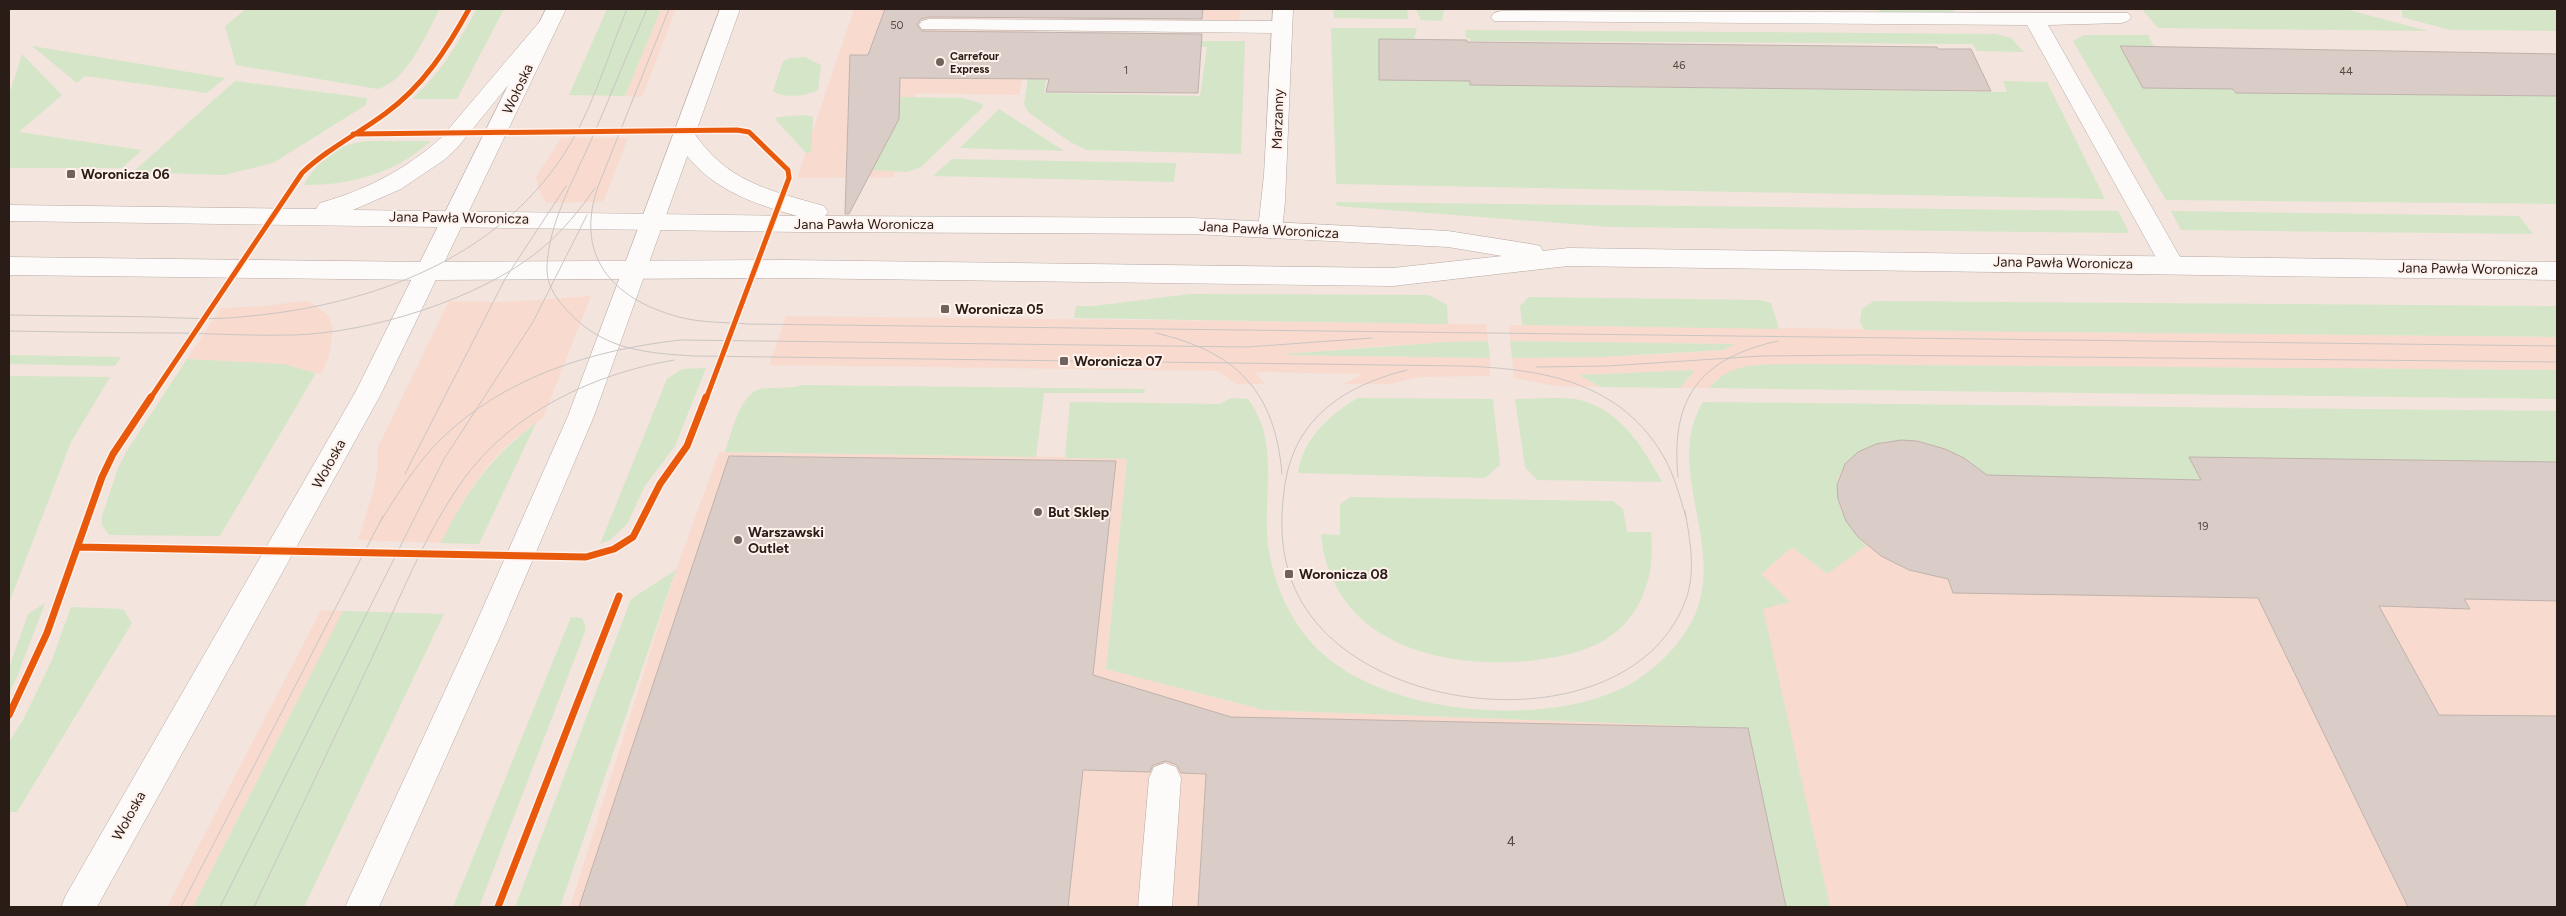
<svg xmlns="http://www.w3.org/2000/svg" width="2566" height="916" viewBox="0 0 2566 916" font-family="Figtree,sans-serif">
	<rect width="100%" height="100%" fill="#f3e4dd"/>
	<path fill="#f8dbce" d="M661 9H676L642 97 625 96Z
		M854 9H1240L1239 23 1037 20 1019 95 916 93 893 177 797 178Z
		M561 138H628L604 200 600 202 546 203 539 191 536 177Z
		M591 296 543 418 514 439 488 465 466 496 441 543 358 540 374 489 378 465 377 449 449 301 504 302Z
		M303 301 310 302 328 315 333 328 329 357 321 374 283 364 187 359 221 308 265 306Z
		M786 316 1486 324 1488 341 1381 346 1286 354V355L1490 358V376L1420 377 1389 384H1343L1363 374 1255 372 1265 384H1236L1218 371 769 365Z
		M1509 325 2557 337V370L2227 368 1717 379 1709 388H1680L1695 370 1579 375 1601 387 1555 386 1514 378 1512 358 1648 355 1723 350 1734 344 1510 341Z
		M1781 438 2557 449V907H570L676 570 719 452 1127 458 1106 669 1264 710 1748 728 1709 530Z
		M321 610 343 611 193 907H167Z"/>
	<path fill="#d4e6c7" d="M246 9H440C425 35 409 79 378 89L236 65 225 26Z
		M477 9H504L457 99H412C443 71 457 44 477 9Z
		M607 9H661L625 96 569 95Z
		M1333 9H1407L1408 19 1334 18Z
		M1416 9H1444L1442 21 1421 20Z
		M1874 9H1953L1956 15 1887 14Z
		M2142 9H2345L2428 31 2158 28Z
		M2402 9H2557V31L2450 30 2402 17Z
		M1331 28H1417L1414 39H1379L1381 80 1470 81V85L2007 92 2003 81 2047 82 2105 199 1336 184Z
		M1465 30 1996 34 2011 38 2024 52 1977 51 1973 44 1470 41V38H1466Z
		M2084 35H2148L2154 47 2120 46 2144 88 2233 89 2236 93 2557 96V204L2166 200 2073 41Z
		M1152 41H1245L1241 154 1087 150 1070 142 1028 112 1024 104 1033 46 1053 45 1044 93 1200 96 1207 47 1152 46Z
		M32 46 225 78 207 93 85 76 77 83Z
		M22 54 62 95 19 132 142 150 122 168H9V95Z
		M805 57 821 65 818 90C807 96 783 99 773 91L783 61 790 58Z
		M235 81 367 98 366 105 273 163 224 175 133 172Z
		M899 97 963 98 983 104 982 108 921 167 907 172 872 170Z
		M999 109 1064 151 960 148Z
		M806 115 813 117 811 152 806 153 775 119 778 117Z
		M368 141H431C395 173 352 185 304 185 318 160 339 143 368 141Z
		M952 159 1176 163 1174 182 933 176Z
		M1336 202 2118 211 2128 230 2127 233 1611 227 1337 206Z
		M2171 211 2519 216 2533 234 2181 230Z
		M1190 294 1429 295 1447 305 1448 324 1074 318 1076 306H1094Z
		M1529 297 1760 300 1771 303 1779 329 1522 325 1520 306Z
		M1874 301 2557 306V337L1864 330 1860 321 1862 309Z
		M1488 341 1490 358 1285 355V354L1447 342Z
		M1510 341 1735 344 1723 350 1602 357 1512 358Z
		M9 355 121 357 115 366 9 364Z
		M187 359 283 364 316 373 220 536 109 535 102 525V516L118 468 126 452Z
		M1796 364 2557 370V399L1709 388C1735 359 1760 366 1796 364Z
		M682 369 706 368 675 446 645 486 627 524 610 540 600 544 667 379Z
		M1695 370 1680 388 1601 387 1579 375Z
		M9 376 110 377 71 442 9 603Z
		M803 385 1145 389 1144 393H1044L1036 457 725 452C731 435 740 393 760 389 776 386 785 390 803 385Z
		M1231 398 1248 399C1281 444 1262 494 1268 545 1273 580 1287 615 1310 641 1370 711 1520 726 1603 696 1640 684 1674 655 1692 621 1729 549 1662 468 1703 402L2557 411V462L2190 457 2201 480 1990 479 1967 460 1941 447 1917 441H1886L1858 452 1845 464 1838 477 1837 493 1840 508 1853 531 1866 546 1827 574 1792 547 1761 574 1790 602 1763 609 1830 907H1786L1748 728 1264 710 1106 669 1127 459 1065 458 1070 402 1220 404Z
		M1358 398 1493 399 1500 465 1485 478 1298 473C1303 439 1330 414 1358 398Z
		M1515 399C1534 399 1563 396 1580 400 1620 410 1644 448 1662 482L1537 480 1525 467Z
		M536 423 479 544 441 543C466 492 490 457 536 423Z
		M1350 497 1613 501 1623 509 1627 532H1651C1654 564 1649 595 1627 621 1603 650 1563 657 1528 661 1436 669 1331 641 1321 534L1340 535V504Z
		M676 570 560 907H515L631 599Z
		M45 603 17 677 9 693V668L28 614Z
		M71 607 123 609 132 623 17 812H9V742L23 720 52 660Z
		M343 611 444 614 304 907H193Z
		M571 617 582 618 585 624V632L479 907H453Z"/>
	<path fill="#daccc6" stroke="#bfb2ad" d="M885 9H1203L1202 19 929 17 921 19 917 25 922 31 1202 34 1198 93 1046 92 1049 79 900 78 899 119 849 214H845L850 55H868Z
		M1379 39 1467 40V42L1937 47 1938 49H1971L1991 91 1470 85V81L1379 80Z
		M2120 46 2557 54V96L2236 93 2233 89 2143 88Z
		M1901 440 1917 441 1945 449 1964 458 1987 475 2201 480 2189 457 2557 462V601L2464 599 2470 609 2379 606 2439 715 2557 716V907H2408L2258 598 1953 593 1948 579 1909 570 1881 556 1858 537 1846 521 1838 499 1837 485 1845 464 1858 452 1876 444Z
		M729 456 1116 461 1093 675 1231 717 1748 728 1786 907H1198L1206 774 1181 773 1177 765 1166 761 1153 765 1150 772 1083 770 1068 907H579Z"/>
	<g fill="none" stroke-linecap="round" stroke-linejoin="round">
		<defs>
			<path id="service" d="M1501 11 2128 13 2131 17 2128 21 2121 23 2048 25 2184 264 2181 270 2172 273 2163 270 2027 25 1494 21 1491 17 1494 13Z
				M929 19 1281 21 1288 23 1291 27 1288 31 1281 33 922 29 919 25 922 21Z
				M1165 763 1176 767 1181 778 1172 907H1138L1149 778 1154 767Z"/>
			<path id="minor" d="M1273 9H1293L1285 202 1282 230 1278 236 1270 238 1262 236 1258 230 1264 175Z"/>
			<path id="tertiary" d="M548 18 555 20 558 24 457 148 444 160 401 189 353 210 797 216C744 201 701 185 673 135L676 130 684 128 692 130C726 182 768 190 824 206L828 212 825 216 1193 218 1448 231 1531 244 1540 246 1543 251 1568 248 2557 262V280L1568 266 1393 286 786 278 428 280 9 275V257L428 262 786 260 1393 268 1502 256 1448 247 1193 234 802 232 9 221V205L316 209 320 203C366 190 405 170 441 138L541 20Z"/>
			<path id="secondary" d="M546 9H566L381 394 97 907H61L66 895 356 391Z
				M720 9H740L594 416 499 639 379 907H345L469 639 568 416Z"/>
		</defs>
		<use href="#service" stroke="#b6aaa4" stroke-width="1"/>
		<use href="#minor" stroke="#b6aaa4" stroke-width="1"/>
		<use href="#tertiary" stroke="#b6aaa4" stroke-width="1"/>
		<use href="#secondary" stroke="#b6aaa4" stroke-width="1"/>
		<use href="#service" fill="#fdfbfa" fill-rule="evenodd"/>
		<use href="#minor" fill="#fdfbfa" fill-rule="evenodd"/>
		<use href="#tertiary" fill="#fdfbfa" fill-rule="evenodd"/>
		<use href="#secondary" fill="#fdfbfa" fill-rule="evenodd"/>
		<path stroke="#cac5c4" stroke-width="1" d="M647 9C627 54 609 100 589 145 572 183 549 223 547 266 546 282 554 296 564 307 600 349 642 353 694 356L1463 366C1544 369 1622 382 1665 459 1675 477 1680 498 1686 517
			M669 9 599 184C573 254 611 299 679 317 701 323 725 322 748 324L2557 346
			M9 315C58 316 106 316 155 317 183 318 212 320 240 317 360 307 485 266 558 163 590 118 606 60 627 9
			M9 331C67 332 125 333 183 333 220 334 256 336 293 335 370 333 480 299 540 250 562 232 579 211 595 188
			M1156 333C1236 352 1275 390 1282 474
			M1536 367 1608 366 1761 356 1869 355 2557 362
			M1407 370C1346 385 1295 417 1285 484 1280 518 1280 552 1293 584 1348 723 1633 747 1686 599 1696 571 1690 540 1685 511
			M405 474 505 279 566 186
			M1678 477C1670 397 1701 358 1778 341
			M380 522C398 493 417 463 441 439 506 376 593 350 680 340L1248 347 1372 338
			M181 907 383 516
			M220 907 444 459 533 322 587 215
			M254 907C293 825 332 743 370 662 399 601 424 535 463 480 512 412 593 374 674 360"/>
		<defs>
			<path id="cycleway-far1" d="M353 134 737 130 749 132 788 170 789 178 706 399
				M150 399 302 173C327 149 358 134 386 113 423 86 447 49 469 9"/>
			<path id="cycleway" d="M78 547 586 557 614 549 633 537 660 484 687 446 706 397
				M9 715 47 633 102 477 113 454 151 397
				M498 907 619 596"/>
		</defs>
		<use href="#cycleway-far1" stroke="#fff1eb" stroke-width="8"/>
		<use href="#cycleway" stroke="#fff1eb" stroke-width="10"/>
		<use href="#cycleway-far1" stroke="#e8590c" stroke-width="5"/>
		<use href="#cycleway" stroke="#e8590c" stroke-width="7"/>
	</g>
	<g fill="#70635d" stroke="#fff1eb" stroke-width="2">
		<circle cx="940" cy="62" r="5"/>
		<rect x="66" y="169" width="10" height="10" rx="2.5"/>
		<rect x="940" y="304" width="10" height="10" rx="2.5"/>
		<rect x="1059" y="356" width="10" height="10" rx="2.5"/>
		<circle cx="1038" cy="512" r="5"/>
		<circle cx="738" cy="540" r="5"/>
		<rect x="1284" y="569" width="10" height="10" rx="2.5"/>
	</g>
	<g text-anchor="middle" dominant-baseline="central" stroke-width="4" stroke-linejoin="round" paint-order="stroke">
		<g font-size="11" fill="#574a44">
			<text x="897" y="25">50</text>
			<text x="1679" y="65">46</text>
			<text x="1126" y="70">1</text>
			<text x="2346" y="71">44</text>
			<text x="2203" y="526">19</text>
		</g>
		<g font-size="11" font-weight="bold" fill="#2a1d18" stroke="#fff1eb" text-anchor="start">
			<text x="950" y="56">Carrefour<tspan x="950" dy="13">Express</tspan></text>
		</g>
		<g font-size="14" fill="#2a1d18" stroke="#fff1eb">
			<text transform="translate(518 89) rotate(-65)">Wołoska</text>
			<text transform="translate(1278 119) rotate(-88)">Marzanny</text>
			<text transform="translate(459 218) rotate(1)">Jana Pawła Woronicza</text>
			<text x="864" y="224">Jana Pawła Woronicza</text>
			<text transform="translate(1269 230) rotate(3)">Jana Pawła Woronicza</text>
			<text transform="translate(2063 263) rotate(1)">Jana Pawła Woronicza</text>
			<text transform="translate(2468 269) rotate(1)">Jana Pawła Woronicza</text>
			<text transform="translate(329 464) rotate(-61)">Wołoska</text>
			<text transform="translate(129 816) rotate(-61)">Wołoska</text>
		</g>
		<g font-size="14" font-weight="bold" fill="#2a1d18" stroke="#fff1eb" text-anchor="start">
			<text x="81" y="174">Woronicza 06</text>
			<text x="955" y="309">Woronicza 05</text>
			<text x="1074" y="361">Woronicza 07</text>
			<text x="1048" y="512">But Sklep</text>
			<text x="748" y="532">Warszawski<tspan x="748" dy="16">Outlet</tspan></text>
			<text x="1299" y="574">Woronicza 08</text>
		</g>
		<g font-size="14" fill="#574a44">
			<text x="1511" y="841">4</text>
		</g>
	</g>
	<rect width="2566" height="916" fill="none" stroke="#2a1d18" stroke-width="20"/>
</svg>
